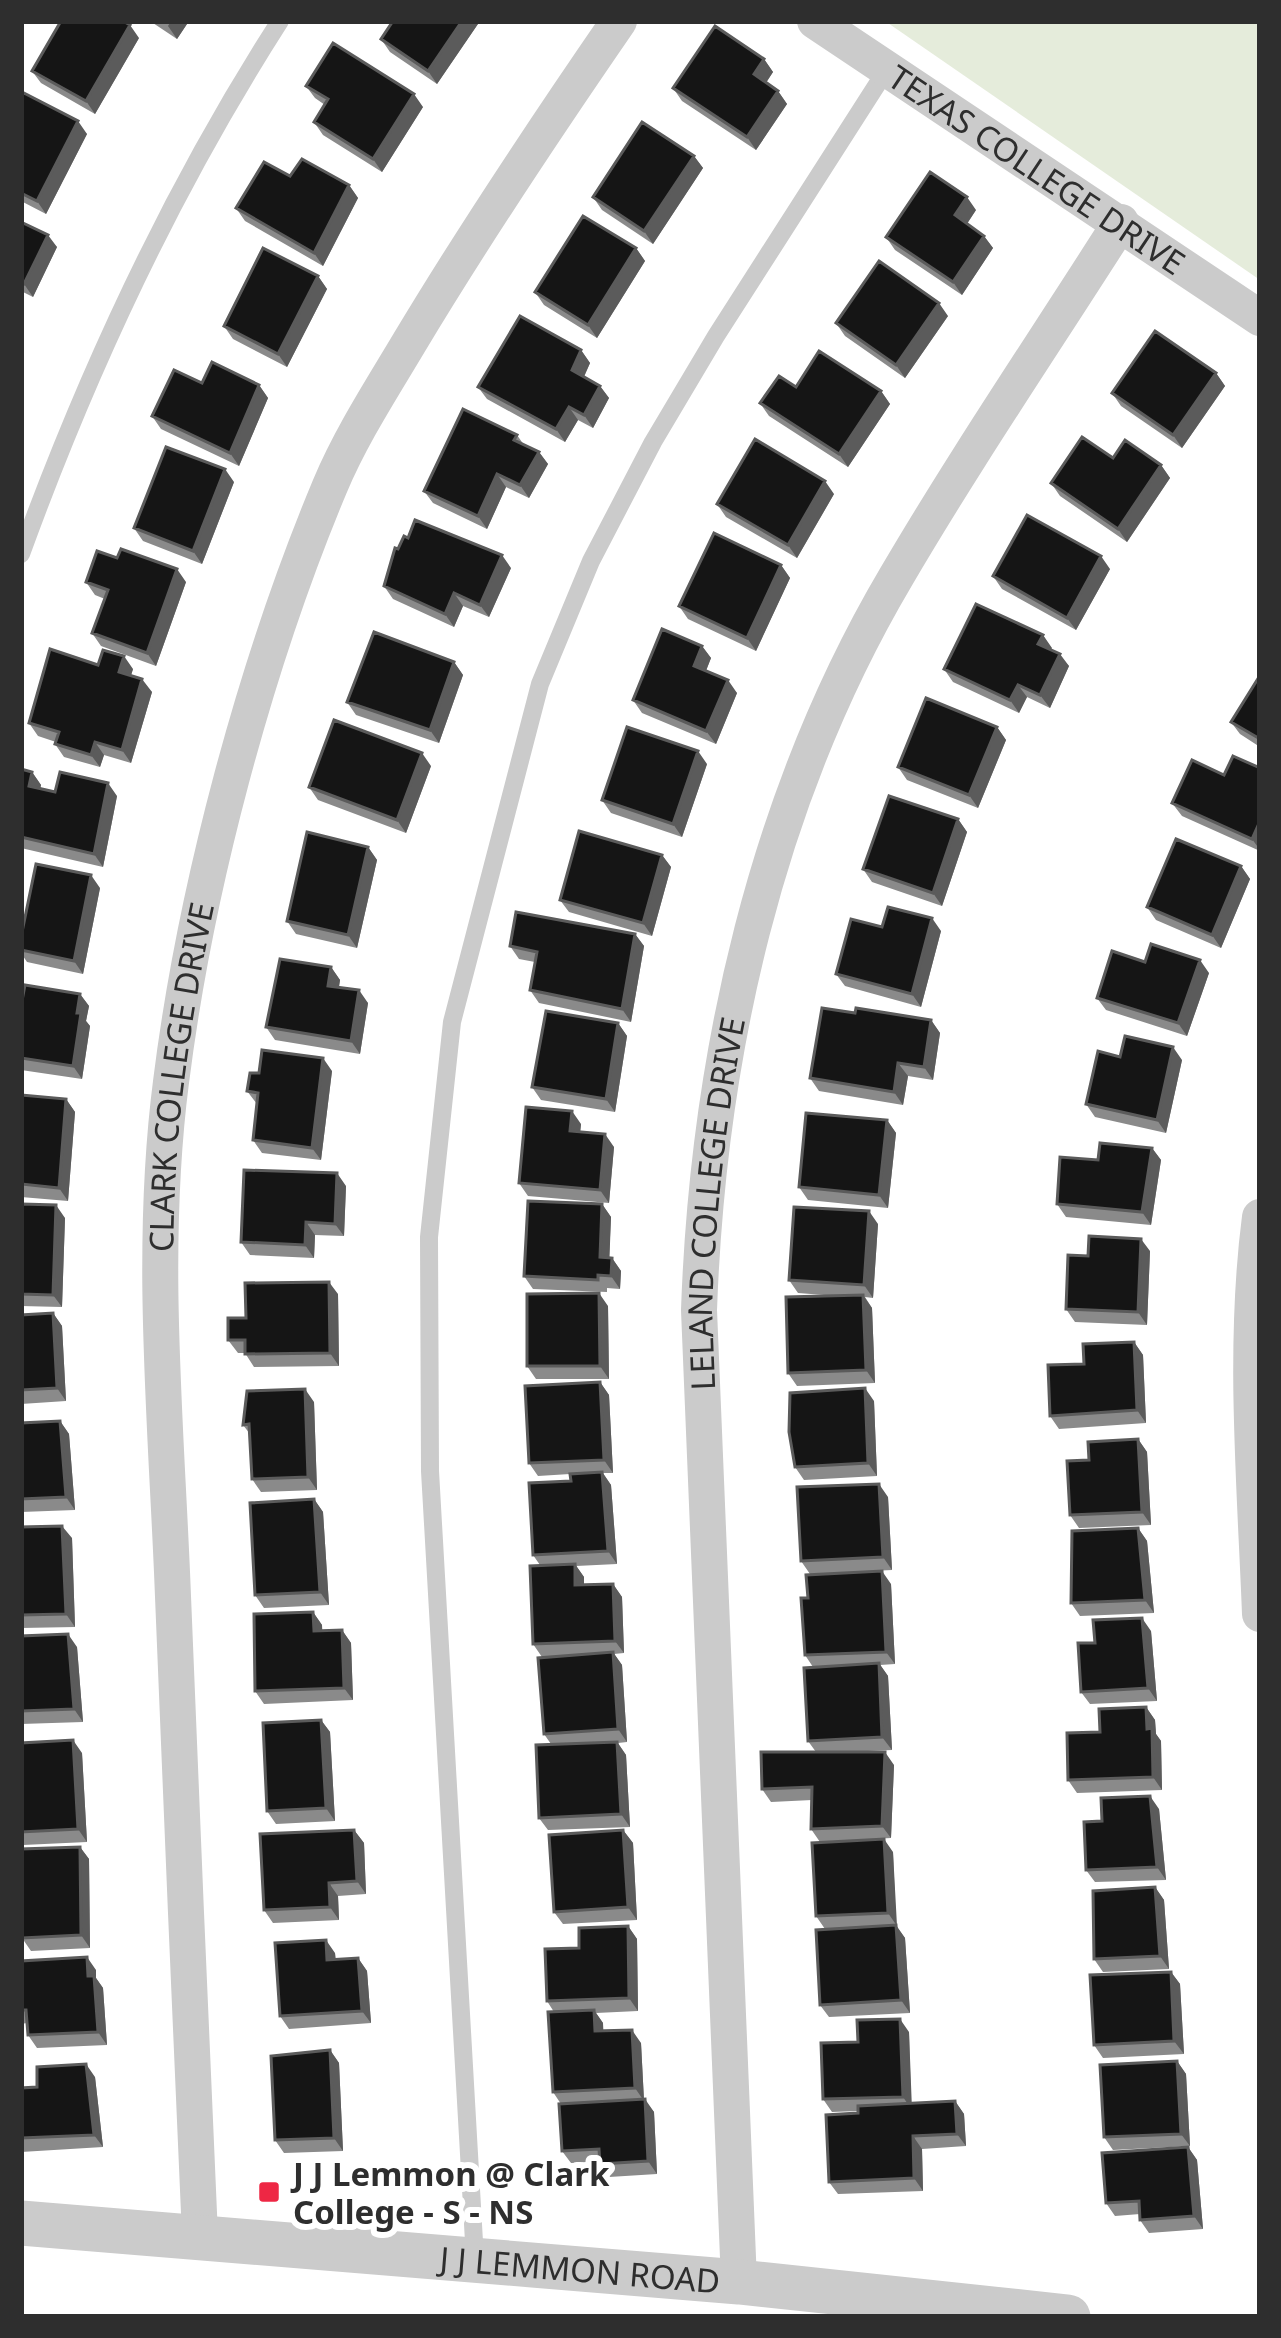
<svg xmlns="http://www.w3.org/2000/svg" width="1281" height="2338" viewBox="0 0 1281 2338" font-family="'Noto Sans',sans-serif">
	<rect width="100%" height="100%" fill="#fff"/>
	<path fill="#e5ecdb" d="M885 21H1260V280Z"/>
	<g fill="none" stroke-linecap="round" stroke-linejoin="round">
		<path stroke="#cbcbcb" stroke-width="18" d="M21 554C89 367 172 189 280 21
			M475 2259 430 1471 429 1237 452 1022 540 684 591 561 653 442 716 336 887 69"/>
		<g stroke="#cbcbcb" stroke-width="36">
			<path id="s1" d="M815 21 1260 318"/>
			<path d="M1260 1217C1243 1348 1255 1483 1260 1614"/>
			<path id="s2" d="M200 2236C190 2015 181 1793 172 1572 165 1410 150 1244 171 1082 195 890 255 665 330 486 351 436 381 390 409 343 475 233 546 127 619 21"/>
			<path id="s3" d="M739 2282 699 1310C708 1056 766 797 896 577 967 456 1046 340 1121 222"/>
		</g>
		<path stroke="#cbcbcb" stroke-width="45" id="s4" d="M21 2223 739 2282 1068 2317"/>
	</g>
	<path fill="#8a8a8a" d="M150 21H189L177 39Z
		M393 21H480L437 84 390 52 381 39Z
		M139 38 95 114 41 83 32 71Z
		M764 59 773 72 766 83 778 91 787 104 756 150 682 101 673 88Z
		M306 86 423 107 382 172 323 135 314 122 325 105 315 98Z
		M21 94 87 134 46 214 21 201Z
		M694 156 703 168 653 244 602 210 593 197Z
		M349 185 358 198 323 266 245 221 236 208Z
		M976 210 967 224 984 236 993 248 962 295 895 250 886 237Z
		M21 222 57 247 33 297 21 291Z
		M636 248 645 261 597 338 544 305 535 292Z
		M318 276 327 289 287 367 233 339 224 326Z
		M948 316 905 378 845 336 836 323Z
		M581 350 590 363 584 377 600 386 609 398 593 428 578 420 565 442 487 399 478 387Z
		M1216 373 1225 386 1182 448 1121 406 1112 393Z
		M202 383 259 385 268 398 239 466 161 429 152 416Z
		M881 391 890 404 848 467 769 416 760 403Z
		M517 435 524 445 539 452 548 464 529 498 506 487 487 529 433 503 424 491Z
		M1113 458 1161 465 1170 478 1127 542 1060 496 1051 483Z
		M234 482 202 564 143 541 134 528Z
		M834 494 797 558 726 517 717 504Z
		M781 565 790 578 756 651 688 619 679 606Z
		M511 568 489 617 463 606 454 627 393 599 384 586Z
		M1110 569 1076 630 1002 589 993 576Z
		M86 582H186L156 666 101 646 92 633 105 599 95 595Z
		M1043 635 1051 649 1069 666 1050 708 1027 697 1019 713 953 682 944 669Z
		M702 646 711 658 706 671 737 693 716 744 642 713 633 700Z
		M454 662 463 675 439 743 356 715 347 702Z
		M98 665 133 669 131 675 152 692 131 763 104 755 100 767 64 757 55 744 56 742 38 736 29 723Z
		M1260 677V747L1240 734 1231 722Z
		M997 727 1006 740 978 808 907 780 898 767Z
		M707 764 682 837 611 813 602 800Z
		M431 766 406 833 318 800 309 787Z
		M1260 768V851L1182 816 1172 803 1224 775Z
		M21 769 32 772 41 785 40 788 55 792 117 796 103 867 21 848Z
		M958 819 967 832 942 906 872 882 863 869Z
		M368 847 377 860 357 948 296 934 287 921Z
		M662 855 671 867 652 936 569 912 560 900Z
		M1241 866 1250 879 1221 948 1156 920 1147 907Z
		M100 888 83 974 27 962 21 953V937Z
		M882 927 941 931 921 1007 845 986 836 974Z
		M635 934 644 946 631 1022 539 1003 530 990 535 962 519 959 510 946Z
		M1145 962 1209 973 1187 1036 1106 1010 1097 998Z
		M331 967 340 980 339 987 368 1003 360 1054 275 1040 266 1027Z
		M80 994 89 1006 86 1021 90 1026 82 1079 21 1070V1006Z
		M855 1013 931 1020 940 1033 933 1080 908 1076 903 1105 819 1091 810 1078Z
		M618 1023 627 1036 615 1112 541 1100 532 1087Z
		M1120 1057 1182 1060 1166 1133 1095 1117 1086 1104Z
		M332 1071 321 1160 262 1153 253 1140 257 1104 247 1091 259 1073Z
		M21 1095 66 1099 75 1112 68 1201 21 1197Z
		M887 1120 896 1133 888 1208 808 1200 799 1187Z
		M581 1124 580 1132 614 1147 609 1203 528 1196 519 1183Z
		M1152 1148 1161 1160 1151 1225 1066 1217 1057 1204Z
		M346 1186 344 1236 315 1235 314 1258 250 1255 241 1242Z
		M21 1204 65 1218 62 1307 21 1306Z
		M602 1204 611 1217 609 1258H612L621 1271 620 1289 607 1288V1292L533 1289 524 1276Z
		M878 1224 873 1298 865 1297 872 1308 875 1383 797 1386 788 1373 837 1296 798 1293 789 1280Z
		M1150 1251 1147 1325 1075 1322 1066 1309Z
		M338 1294 339 1366 254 1367 245 1353H238L228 1340 246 1318Z
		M608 1306 609 1379H536L527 1366Z
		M53 1313 62 1326 66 1401 21 1404V1315Z
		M1134 1342 1143 1355 1146 1423 1059 1429 1050 1416 1084 1364Z
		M600 1382 609 1395 613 1473H603L611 1485 617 1564 576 1566 584 1577V1585L613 1584 622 1597 624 1653 614 1654 622 1665 627 1742 618 1743 626 1755 630 1827 548 1830 539 1818 551 1744 544 1734 570 1655 542 1657 533 1644 540 1565 533 1555 571 1481 570 1474 538 1476 529 1463Z
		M874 1401 877 1476 804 1480 795 1467Z
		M314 1402 317 1490 261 1492 252 1479 250 1434 243 1425Z
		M60 1421 69 1434 75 1510 21 1512V1423Z
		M1138 1439 1147 1452 1151 1525 1079 1528 1070 1515Z
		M888 1497 892 1570 810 1574 801 1561Z
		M314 1499 323 1512 329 1605 264 1608 255 1595Z
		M21 1527 72 1538 75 1627 21 1628Z
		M1138 1528 1147 1541 1154 1613 1080 1616 1071 1603Z
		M891 1584 895 1664 880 1665 888 1676 892 1750 844 1752 894 1765 891 1838 820 1842 811 1829 812 1800 771 1802 762 1789 816 1752 808 1741 813 1667 805 1655Z
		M313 1612 322 1625V1631L342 1630 351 1643 353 1700 264 1704 255 1691Z
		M1151 1631 1157 1701 1090 1704 1081 1692 1095 1643Z
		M21 1636 77 1647 83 1722 21 1724Z
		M1146 1707 1155 1720 1156 1734 1161 1741 1162 1790 1077 1793 1068 1780 1100 1732Z
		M321 1720 330 1732 335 1821 276 1824 267 1811Z
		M21 1743 82 1753 87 1842 23 1845 21 1842Z
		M1159 1809 1166 1880 1095 1882 1086 1870 1102 1821Z
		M354 1830 364 1843 366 1894 338 1896 339 1920 273 1923 264 1910Z
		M623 1830 633 1843 637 1920 563 1924 554 1912Z
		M80 1847 89 1859 90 1948 31 1951 22 1938Z
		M893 1852 896 1926 905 1938 910 2013 829 2017 820 2005 825 1929 816 1916Z
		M1155 1887 1164 1900 1169 1969 1103 1972 1094 1959Z
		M628 1926 637 1939 638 2011 596 2013 603 2023V2031L641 2043 644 2100 654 2112 657 2174 609 2177 600 2162 571 2163 562 2151 561 2104 553 2092 554 2012 547 2001 579 1948Z
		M335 1953 336 1960 358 1958 367 1971 371 2023 289 2029 280 2016Z
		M21 1961 96 1970V1978L103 1988 107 2045 37 2048 28 2035 27 2023 21 2024Z
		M1171 1972 1180 1984 1184 2054 1103 2058 1094 2045Z
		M909 2032 911 2103 955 2101 964 2114 966 2146 922 2149 923 2191 838 2194 829 2182 858 2111 832 2112 823 2099 858 2042Z
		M330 2050 339 2063 343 2151 284 2153 275 2140Z
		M1177 2061 1186 2074 1190 2146 1113 2150 1104 2137Z
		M21 2070 23 2088 95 2077 103 2147 21 2152Z
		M1188 2147 1197 2160 1203 2229 1149 2233 1140 2220V2214L1115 2216 1106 2203Z"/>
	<path fill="#5b5b5b" d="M171 21H189L177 39 168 26Z
		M462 21H480L437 84 428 71Z
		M130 25 139 38 95 114 86 101Z
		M764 59 773 72 763 87 754 74Z
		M778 91 787 104 756 150 747 137Z
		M414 94 423 107 382 172 373 159Z
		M78 121 87 134 46 214 37 201Z
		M694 156 703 168 653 244 644 231Z
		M349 185 358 198 323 266 314 253Z
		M967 197 976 210 964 228 955 215Z
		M48 235 57 247 33 297 24 284Z
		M984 236 993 248 962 295 953 282Z
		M636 248 645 261 597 338 588 325Z
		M318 276 327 289 287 367 278 354Z
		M939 303 948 316 905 378 896 365Z
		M581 350 590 363 581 383 572 370Z
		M1216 373 1225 386 1182 448 1173 435Z
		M259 385 268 398 239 466 230 453Z
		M600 386 609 398 593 428 584 415Z
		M881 391 890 404 848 467 839 454Z
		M569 407 578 420 565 442 556 429Z
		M539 452 548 464 529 498 520 485Z
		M1161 465 1170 478 1127 542 1118 529Z
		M225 469 234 482 202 564 193 551Z
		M497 474 506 487 487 529 478 516Z
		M825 481 834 494 797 558 788 545Z
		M502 555 511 568 489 617 480 605Z
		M1101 556 1110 569 1076 630 1067 618Z
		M781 565 790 578 756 651 747 638Z
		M177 569 186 582 156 666 147 653Z
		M454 593 463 606 454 627 445 614Z
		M1043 635 1052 648 1047 657 1038 644Z
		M702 646 711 658 703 678 694 666Z
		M1060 654 1069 666 1050 708 1040 695Z
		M124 656 133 669 128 685 119 672Z
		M454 662 463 675 439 743 430 730Z
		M142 679 152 692 131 763 122 750Z
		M728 680 737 693 716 744 706 731Z
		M1018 685 1027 697 1019 713 1010 700Z
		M997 727 1006 740 978 808 969 795Z
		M95 742 104 755 100 767 91 755Z
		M698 751 707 764 682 837 673 824Z
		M422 753 431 766 406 833 397 820Z
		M32 772 41 785 38 798 29 786Z
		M108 783 117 796 103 867 94 854Z
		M958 819 967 832 942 906 933 893Z
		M1260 821V850L1252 839Z
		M368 847 377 860 357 948 348 935Z
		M662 855 671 867 652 936 643 923Z
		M1241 866 1250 879 1221 948 1212 935Z
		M91 875 100 888 83 974 74 961Z
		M932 918 941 931 921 1007 912 994Z
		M635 934 644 946 631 1022 622 1009Z
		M1200 960 1209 973 1187 1036 1178 1023Z
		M331 967 340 980 337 998 328 986Z
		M359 990 368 1003 360 1054 351 1041Z
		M80 994 89 1006 86 1021 90 1026 82 1079 73 1066 77 1013Z
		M931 1020 940 1033 933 1080 924 1067Z
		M618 1023 627 1036 615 1112 606 1099Z
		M1173 1047 1182 1060 1166 1133 1157 1120Z
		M323 1058 332 1071 321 1160 312 1148Z
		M898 1063 908 1076 903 1105 894 1092Z
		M66 1099 75 1112 68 1201 59 1188Z
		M572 1111 581 1124 579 1144 570 1131Z
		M887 1120 896 1133 888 1208 879 1195Z
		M605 1134 614 1147 609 1203 600 1190Z
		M1152 1148 1161 1160 1151 1225 1142 1212Z
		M337 1173 346 1186 344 1236 335 1224Z
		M602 1204 611 1217 609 1270 600 1257Z
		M56 1205 65 1218 62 1307 53 1295Z
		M869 1211 878 1224 873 1298 864 1285Z
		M306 1222 315 1235 314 1258 305 1245Z
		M1141 1239 1150 1251 1147 1325 1138 1312Z
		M612 1258 621 1271 620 1289 611 1276Z
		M329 1282 338 1294 339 1366 330 1353Z
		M599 1293 608 1306 609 1379 600 1366Z
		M863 1295 872 1308 875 1383 866 1370Z
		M53 1313 62 1326 66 1401 57 1388Z
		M1134 1342 1143 1355 1146 1423 1137 1410Z
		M600 1382 609 1395 613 1473 604 1460Z
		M865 1388 874 1401 877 1476 868 1463Z
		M305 1389 314 1402 317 1490 308 1477Z
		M60 1421 69 1434 75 1510 66 1497Z
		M1138 1439 1147 1452 1151 1525 1142 1512Z
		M602 1472 611 1485 617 1564 608 1551Z
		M879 1484 888 1497 892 1570 883 1557Z
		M314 1499 323 1512 329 1605 320 1592Z
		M62 1526 72 1538 75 1627 66 1614Z
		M1138 1528 1147 1541 1154 1613 1145 1600Z
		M575 1564 584 1577V1598L575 1585Z
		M882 1571 891 1584 895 1664 886 1652Z
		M613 1584 622 1597 624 1653 615 1641Z
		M313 1612 322 1625 323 1644 314 1631Z
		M1142 1618 1151 1631 1157 1701 1148 1688Z
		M342 1630 351 1643 353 1700 344 1688Z
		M68 1634 77 1647 83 1722 74 1709Z
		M613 1652 622 1665 627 1742 618 1729Z
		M879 1663 888 1676 892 1750 882 1737Z
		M1146 1707 1155 1720 1156 1734 1161 1741 1162 1790 1153 1777Z
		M321 1720 330 1732 335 1821 326 1808Z
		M73 1740 82 1753 87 1842 78 1829Z
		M617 1742 626 1755 630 1827 621 1814Z
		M885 1752 894 1765 891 1838 882 1826Z
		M1150 1796 1159 1809 1166 1880 1157 1867Z
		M354 1830 364 1843 366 1894 357 1881Z
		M623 1830 633 1843 637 1920 628 1907Z
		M884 1839 893 1852 897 1926 888 1913Z
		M80 1847 89 1859 90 1948 81 1935Z
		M329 1883 338 1896 339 1920 330 1907Z
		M1155 1887 1164 1900 1169 1969 1160 1956Z
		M896 1925 905 1938 910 2013 901 2000Z
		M628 1926 637 1939 638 2011 629 1998Z
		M326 1940 335 1953 336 1973 327 1960Z
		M87 1957 96 1970V1978L103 1988 107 2045 98 2032 88 1976Z
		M358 1958 367 1971 371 2023 362 2011Z
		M1171 1972 1180 1984 1184 2054 1174 2041Z
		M594 2010 603 2023 604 2044 595 2031Z
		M900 2019 909 2032 912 2110 903 2097Z
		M632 2030 641 2043 644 2101 635 2088Z
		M330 2050 339 2063 343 2151 334 2138Z
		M1177 2061 1186 2074 1190 2146 1181 2134Z
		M86 2064 95 2077 103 2147 94 2135Z
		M645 2099 654 2112 657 2174 648 2161Z
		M955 2101 964 2114 966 2146 957 2134Z
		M913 2136 922 2149 923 2191 914 2178Z
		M1188 2147 1197 2160 1203 2229 1194 2216Z"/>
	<path fill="#151515" stroke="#5b5b5b" stroke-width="3" d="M61 21H123L130 25 86 101 32 71Z
		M393 21H462L428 71 381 39Z
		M715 26 764 59 754 74 778 91 747 137 673 88Z
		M333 43 414 94 373 159 314 122 328 99 306 86Z
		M22 92 78 121 37 201 21 193Z
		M642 122 694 156 644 231 593 197Z
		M302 159 349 185 314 253 236 208 264 162 290 176Z
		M930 172 967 197 955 215 984 236 953 282 886 237Z
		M583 216 636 248 588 325 535 292Z
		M21 222 48 235 24 284 21 283Z
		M263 248 318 276 278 354 224 326Z
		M879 261 939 303 896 365 836 323Z
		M520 316 581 350 572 370 600 386 584 415 569 407 556 429 478 387Z
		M1155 331 1216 373 1173 435 1112 393Z
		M819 351 881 391 839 454 760 403 779 376 796 387Z
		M212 362 259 385 230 453 152 416 174 370 202 383Z
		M463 409 517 435 514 440 539 452 520 485 497 474 478 516 424 491Z
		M1082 437 1113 458 1125 440 1161 465 1118 529 1051 483Z
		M755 439 825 481 788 545 717 504Z
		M166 447 225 469 193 551 134 528Z
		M1027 515 1101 556 1067 618 993 576Z
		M415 520 502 555 480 605 454 593 445 614 384 586 395 548 398 549 404 536 408 538Z
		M714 533 781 565 747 638 679 606Z
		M121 549 177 569 147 653 92 633 108 590 86 582 97 551 117 558Z
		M976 604 1043 635 1038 644 1060 654 1040 695 1018 685 1010 700 944 669Z
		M662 629 702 646 694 666 728 680 706 731 633 700Z
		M374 632 454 662 430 730 347 702Z
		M50 649 98 665 103 650 124 656 119 672 142 679 122 750 95 742 91 755 55 744 59 732 29 723Z
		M1259 677H1260V739L1231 722Z
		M926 698 997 727 969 795 898 767Z
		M334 720 422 753 397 820 309 787Z
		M627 727 698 751 673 824 602 800Z
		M1233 756 1260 768V821L1252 839 1172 803 1192 760 1224 775Z
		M21 769 32 772 29 786 55 792 60 772 108 783 94 854 21 837Z
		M889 796 958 819 933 893 863 869Z
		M579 831 662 855 643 923 560 900Z
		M307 832 368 847 348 935 287 921Z
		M1176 839 1241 866 1212 935 1147 907Z
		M36 864 91 875 74 961 21 950V937Z
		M888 907 932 918 912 994 836 974 851 919 882 927Z
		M516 912 635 934 622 1009 530 990 537 952 510 946Z
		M1151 944 1200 960 1178 1023 1097 998 1112 951 1145 962Z
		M280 959 331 967 328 986 359 990 351 1041 266 1027Z
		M25 985 80 994 77 1013H81L73 1066 21 1058V1006Z
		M822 1008 855 1013 856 1008 931 1020 924 1067 898 1063 894 1092 810 1078Z
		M546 1011 618 1023 606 1099 532 1087Z
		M1125 1036 1173 1047 1157 1120 1086 1104 1098 1051 1120 1057Z
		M262 1050 323 1058 312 1148 253 1140 258 1093 247 1091 250 1073H259Z
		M21 1095 66 1099 59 1188 21 1184Z
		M526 1107 572 1111 570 1131 605 1134 600 1190 519 1183Z
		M806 1113 887 1120 879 1195 799 1187Z
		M1100 1143 1152 1148 1142 1212 1057 1204 1060 1157 1098 1160Z
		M244 1170 337 1173 335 1224 306 1222 305 1245 241 1242Z
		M528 1201 602 1204 600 1257 612 1258 611 1276 598 1275V1280L524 1276Z
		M21 1204 56 1205 53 1295 21 1294Z
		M794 1207 869 1211 864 1285 789 1280Z
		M1089 1236 1141 1239 1138 1312 1066 1309 1068 1255 1088 1256Z
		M329 1282 330 1353 245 1354V1340H228V1318H246L245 1283Z
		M599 1293 600 1366H527V1294Z
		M863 1295 866 1370 788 1373 786 1297Z
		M53 1313 57 1388 21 1390V1315Z
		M1134 1342 1137 1410 1050 1416 1048 1365 1084 1364 1083 1344Z
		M600 1382 604 1460 529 1463 525 1386Z
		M865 1388 868 1463 795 1467 789 1432 790 1393Z
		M305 1389 308 1477 252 1479 249 1424 243 1425 247 1391Z
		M60 1421 66 1497 21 1499V1423Z
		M1138 1439 1142 1512 1070 1515 1067 1461 1089 1460 1088 1442Z
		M602 1472 608 1551 533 1555 529 1483 571 1481 570 1474Z
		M879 1484 883 1557 801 1561 797 1487Z
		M314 1499 320 1592 255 1595 250 1503Z
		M62 1526 66 1614 21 1615V1527Z
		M1138 1528 1145 1600 1071 1603 1072 1531Z
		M575 1564V1585L613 1584 615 1641 533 1644 530 1566Z
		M882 1571 886 1652 805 1655 801 1598H808L806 1575Z
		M313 1612 314 1631 342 1630 344 1688 255 1691 254 1614Z
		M1142 1618 1148 1688 1081 1692 1078 1643H1095L1093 1620Z
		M68 1634 74 1709 21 1711V1636Z
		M613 1652 618 1729 544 1734 538 1658Z
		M879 1663 882 1737 808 1741 804 1668Z
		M1146 1707 1147 1729 1152 1728 1153 1777 1068 1780 1067 1733 1100 1732 1099 1709Z
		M321 1720 326 1808 267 1811 263 1723Z
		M73 1740 78 1829 21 1832V1743Z
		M617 1742 621 1814 539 1818 536 1745Z
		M761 1752H885L882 1826 811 1829 812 1787 762 1789Z
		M1150 1796 1157 1867 1086 1870 1084 1822 1102 1821 1101 1798Z
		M354 1830 357 1881 329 1883 330 1907 264 1910 260 1834Z
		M623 1830 628 1907 554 1912 549 1835Z
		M884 1839 888 1913 816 1916 812 1843Z
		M80 1847 81 1935 22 1938 21 1849Z
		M1155 1887 1160 1956 1094 1959 1093 1891Z
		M896 1925 901 2000 820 2005 816 1930Z
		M628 1926 629 1998 547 2001 545 1949 579 1948V1928Z
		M326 1940 327 1960 358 1958 362 2011 280 2016 275 1943Z
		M87 1957 88 1976H94L98 2032 28 2035 26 2010H21V1961Z
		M1171 1972 1174 2041 1094 2045 1090 1975Z
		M594 2010 595 2031 632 2030 635 2088 553 2092 548 2012Z
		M900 2019 903 2097 823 2099 821 2043 858 2042 857 2020Z
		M330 2050 334 2138 275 2140 271 2056Z
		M1177 2061 1181 2134 1104 2137 1100 2065Z
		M86 2064 94 2135 21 2138V2088L37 2087V2067Z
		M645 2099 648 2161 600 2164 599 2149 562 2151 559 2104Z
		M955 2101 957 2134 913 2136 914 2178 829 2182 826 2115 858 2113V2106Z
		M1188 2147 1194 2216 1140 2220 1139 2201 1106 2203 1102 2153Z"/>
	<rect fill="#ee2744" stroke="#fff" stroke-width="4.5" x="257" y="2180" width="24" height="24" rx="6"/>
	<g text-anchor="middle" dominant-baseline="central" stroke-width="12" stroke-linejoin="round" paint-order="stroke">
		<g font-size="33" fill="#2e2e2e" stroke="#fff">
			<text stroke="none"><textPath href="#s1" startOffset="267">TEXAS COLLEGE DRIVE</textPath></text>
			<text stroke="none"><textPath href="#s2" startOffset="1161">CLARK COLLEGE DRIVE</textPath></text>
			<text stroke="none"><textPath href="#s3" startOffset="1080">LELAND COLLEGE DRIVE</textPath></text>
			<text stroke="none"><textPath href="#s4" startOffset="561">J J LEMMON ROAD</textPath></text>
		</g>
		<g font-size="33" font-weight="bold" fill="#2e2e2e" stroke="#fff" text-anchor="start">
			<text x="293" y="2173">J J Lemmon @ Clark<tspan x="293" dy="38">College - S - NS</tspan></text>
		</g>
	</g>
	<rect width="1281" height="2338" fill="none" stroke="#2e2e2e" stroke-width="48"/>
</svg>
